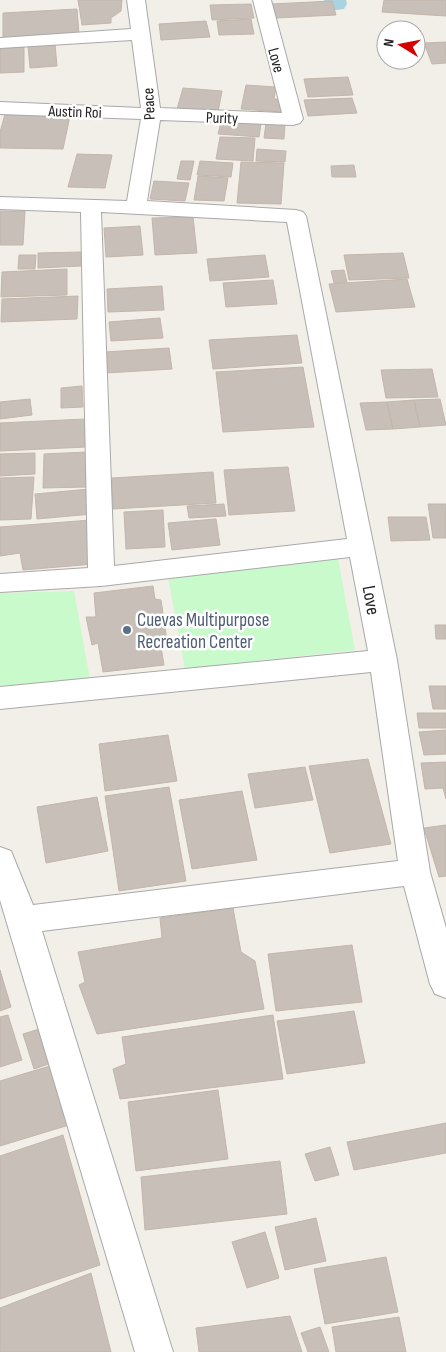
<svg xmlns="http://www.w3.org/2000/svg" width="446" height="1352" font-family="'Sofia Sans Condensed',sans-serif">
  <rect width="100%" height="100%" fill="#f2efe9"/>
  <path fill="#c8facc" d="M338,559L355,650L185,669L168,577Z
    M74,591L90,679L0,686V593Z"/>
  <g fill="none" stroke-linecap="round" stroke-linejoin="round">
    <path fill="#aad3df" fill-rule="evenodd" d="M324,0H346L347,4L344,9L336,10L328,9Z"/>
  </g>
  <path fill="#c7bfb8" stroke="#c4b6ab" d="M78,0H122L121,11L111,18V23L82,25Z
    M384,0H446V16L382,12Z
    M332,1L336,15L276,18L272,4Z
    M251,4L254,18L212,20L210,5Z
    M77,9L79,34L3,37V13Z
    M251,19L254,34L219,35L217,21Z
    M206,21L210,37L161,40L159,24Z
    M446,42V63L432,64L424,43Z
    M55,44L57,66L30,68L28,46Z
    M24,47V72L0,73V49Z
    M348,77L353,95L308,97L304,79Z
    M246,85L276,87L274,99H280L282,112L241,109Z
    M183,88L222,91L218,112L177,109Z
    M352,98L357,113L308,116L304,100Z
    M5,114L70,116L63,149L0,148V132Z
    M221,122L261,124L259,137L218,134Z
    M266,123L285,124L284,139L264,138Z
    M220,137L255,138L253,161L216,159Z
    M257,149L286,151L285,162L256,161Z
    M77,154L112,155L105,188L68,187Z
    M181,161H194L190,180L177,179Z
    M200,161L233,163L231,177L197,175Z
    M241,162L284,163L281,204L237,203Z
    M354,165L356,177H332L331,166Z
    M198,176L228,178L224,201L194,200Z
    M154,181L189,183L185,201L150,199Z
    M0,211H25L23,245H0Z
    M193,217L197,253L155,255L152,218Z
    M140,226L143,255L106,257L104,228Z
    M81,252V266L38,268V253Z
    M403,253L409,278L349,280L344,255Z
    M19,255H36L35,269H18Z
    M265,255L269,277L210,281L207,259Z
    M67,269V295L1,297L2,272Z
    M344,270L347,282L334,283L331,271Z
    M407,279L415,307L336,312L329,284Z
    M273,280L277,304L226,307L223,283Z
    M162,286L164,310L108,312L107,289Z
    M78,296L77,319L1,322L2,299Z
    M160,318L163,338L111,341L109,322Z
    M297,335L302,363L213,369L209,340Z
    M169,348L172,369L106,373L105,352Z
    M303,367L314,427L223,432L216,372Z
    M432,369L438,397L386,398L381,370Z
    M82,386L83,407L61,408V388Z
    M30,399L32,415L0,419V402Z
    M440,399L446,425L420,427L414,400Z
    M414,400L420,427L393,429L387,402Z
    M387,402L393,429L366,430L360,403Z
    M85,419L86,447L0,451V423Z
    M87,452V487L43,488L44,454Z
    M35,453V474L0,476V454Z
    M288,467L295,511L229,515L224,470Z
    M213,472L216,503L113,509L112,478Z
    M34,477L31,519L0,520V478Z
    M90,489L92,514L37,519L35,494Z
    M224,504L226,516L189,518L187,506Z
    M428,504H446V538H433Z
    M163,510L165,547L126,549L124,512Z
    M388,517H426L430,540L391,541Z
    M216,519L220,545L172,550L168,523Z
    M91,520L94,564L23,570L20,553L0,556V527Z
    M153,586L155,599L161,600L168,648L161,647L164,665L103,672L98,643L92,645L86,617H96L94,593Z
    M435,625H446V639H436Z
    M429,686H446V709H433Z
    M417,713H446V728H419Z
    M446,730V754L424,755L419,732Z
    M168,735L177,781L105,791L99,744Z
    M368,759L391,844L330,853L309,766Z
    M446,762V799L443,788L425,789L421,763Z
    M305,767L313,800L255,808L248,774Z
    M169,787L186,881L119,891L105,796Z
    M242,791L257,860L192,869L179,800Z
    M97,797L108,851L46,863L37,807Z
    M446,825V876L439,877L424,828Z
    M233,908L241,952L255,961L264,1009L97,1034L79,985L85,982L78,952L162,938L160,918Z
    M352,945L362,1002L276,1011L268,954Z
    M0,970L11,1007L0,1011Z
    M354,1011L365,1063L287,1074L277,1021Z
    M8,1015L22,1060L0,1067V1017Z
    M273,1015L283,1079L120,1099L113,1069L126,1064L122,1037Z
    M49,1026L60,1060L34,1069L23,1034Z
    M53,1065L69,1125L0,1146V1081Z
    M218,1090L228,1159L136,1171L128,1102Z
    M446,1123V1153L354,1170L347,1142Z
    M63,1135L100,1265L0,1299V1156Z
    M330,1147L339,1175L315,1181L305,1154Z
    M280,1161L287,1214L145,1230L141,1177Z
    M316,1218L326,1261L285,1270L275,1227Z
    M265,1232L279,1278L247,1288L232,1242Z
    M386,1257L398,1312L325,1324L314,1269Z
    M91,1273L111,1352H0V1308Z
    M290,1316L302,1352H199L196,1328Z
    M399,1317L406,1352H336L332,1327Z
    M320,1327L329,1352H308L301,1333Z"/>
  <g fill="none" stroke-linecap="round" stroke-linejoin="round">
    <g stroke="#a9a9a9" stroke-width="2">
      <path id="minor" d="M127,0H145L160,108L282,113L253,0H271L303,119L300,123L293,125L160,120L147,201L296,210L303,212L306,216L397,660L430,872L446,928V998L435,994L430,984L404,886L42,931L173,1352H135L0,900V847L11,851L33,905L398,861L371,672L0,709V687L368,651L350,557L101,586L0,592V574L88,568L81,212L0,209V197L127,201L141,119L0,114V102L141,108L132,40L0,48V38L131,29ZM101,212L287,222L347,539L114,566Z"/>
    </g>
    <use href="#minor" fill="#fff" fill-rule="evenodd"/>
  </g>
  <circle fill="#5c6f8a" stroke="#fff" stroke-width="2" cx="127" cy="630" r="5"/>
  <g text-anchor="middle" stroke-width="5" stroke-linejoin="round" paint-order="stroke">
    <g font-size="16" fill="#222" stroke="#fff">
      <text transform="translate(277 60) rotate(75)" y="6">Love</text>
      <text transform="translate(148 104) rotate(-93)" y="6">Peace</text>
      <text transform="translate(75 111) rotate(2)" y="6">Austin Roi</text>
      <text transform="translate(222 117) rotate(2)" y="6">Purity</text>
    </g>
    <g font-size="19" fill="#222" stroke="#fff">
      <text transform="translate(372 600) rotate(80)" y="7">Love</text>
    </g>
    <g font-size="19" fill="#4e5e75" stroke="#fff" text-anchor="start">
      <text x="137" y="626">Cuevas Multipurpose<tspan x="137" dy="22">Recreation Center</tspan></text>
    </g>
  </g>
  <g transform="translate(401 45) rotate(280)"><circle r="24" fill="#ffffff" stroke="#a7a7a7"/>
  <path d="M0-4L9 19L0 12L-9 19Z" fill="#d40000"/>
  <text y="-8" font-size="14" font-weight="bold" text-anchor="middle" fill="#222222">N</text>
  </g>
</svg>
